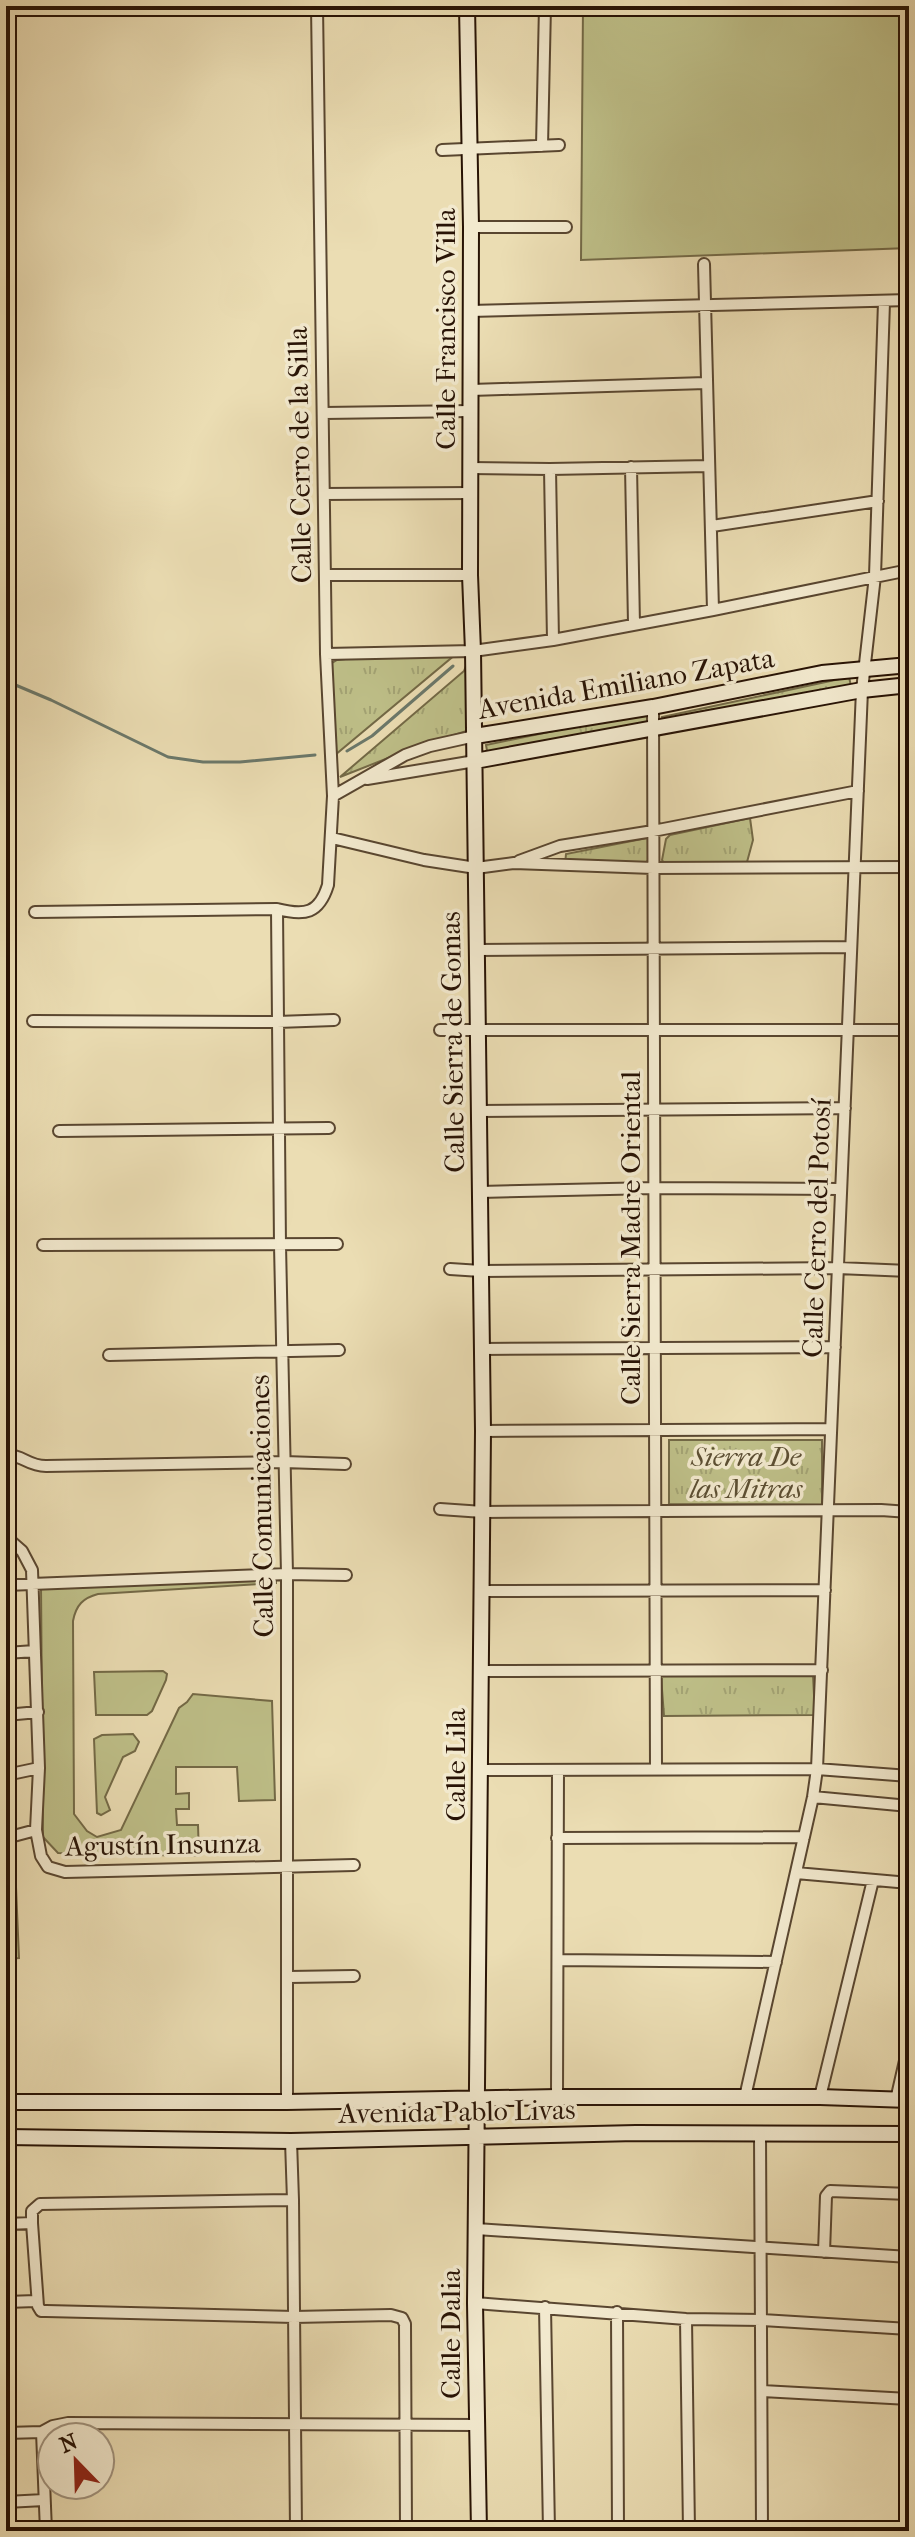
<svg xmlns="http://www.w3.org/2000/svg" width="915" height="2537" font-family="'IM FELL French Canon',serif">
  <defs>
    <pattern id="park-tufts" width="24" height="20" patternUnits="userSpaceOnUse" patternTransform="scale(2)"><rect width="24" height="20" fill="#bebf88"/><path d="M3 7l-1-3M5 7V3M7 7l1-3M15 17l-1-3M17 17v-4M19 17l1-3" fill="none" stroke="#a3a374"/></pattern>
  </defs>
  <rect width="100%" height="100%" fill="#ebddb3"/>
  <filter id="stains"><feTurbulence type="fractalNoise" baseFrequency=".0025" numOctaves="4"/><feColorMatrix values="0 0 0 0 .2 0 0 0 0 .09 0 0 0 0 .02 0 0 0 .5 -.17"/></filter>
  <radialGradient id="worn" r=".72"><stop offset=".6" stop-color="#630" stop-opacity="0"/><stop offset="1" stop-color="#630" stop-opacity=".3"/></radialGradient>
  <path fill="#bebf88" stroke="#736946" stroke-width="2" d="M583,6H909V248L581,260Z
    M276,1578V1583L98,1594C83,1598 76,1605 73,1621L74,1814L87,1831L97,1837L121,1830L179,1708L187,1702L193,1694L272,1701L275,1800L239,1801L237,1767H176V1794L189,1793V1809H176L177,1825H198L199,1856L58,1853L43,1837L41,1586Z
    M163,1671L167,1674L166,1680L152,1711L147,1715H96L94,1672Z
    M133,1734L139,1742L135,1751L123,1757L105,1797L110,1810L101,1815L97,1813L94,1739L102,1735Z
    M16,1887L19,1958L6,1959V1888Z"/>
  <path fill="url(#park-tufts)" stroke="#736946" stroke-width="2" d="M440,648L456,654L329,760L332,663L337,660Z
    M470,655L473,729L416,747L340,777L464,671Z
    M849,677L853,695L664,729L662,717Z
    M650,711L651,732L489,762L486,745Z
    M750,818L753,840L747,862L670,868L667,867L662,860L666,839L670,835Z
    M652,837L650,866L565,865L566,854Z
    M669,1440H822V1505L669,1504Z
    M813,1675L815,1715L664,1716L661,1676Z"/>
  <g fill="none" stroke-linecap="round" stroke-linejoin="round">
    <path stroke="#6b786a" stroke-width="3" d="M6,681L51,700L168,757L203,762H240L315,755
      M347,751L372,736L453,666"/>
    <g stroke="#594630" stroke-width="14">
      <path id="street" d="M542,146L545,6
        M442,150L559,145
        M471,227H566
        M704,264L713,610
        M470,311L909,300
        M471,390L706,383
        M324,413L471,411
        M631,467L634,624
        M471,468L550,469L709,466
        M550,469L553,640
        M324,494L471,493
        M712,526L878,501
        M325,575H470
        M326,654L473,651L553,640L713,610L909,570
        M653,707L656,1769
        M367,779L475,761
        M333,796L405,755L430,746L475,736
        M332,838L424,860L476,868L514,863L653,868L909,867
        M519,861L560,846L653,831L858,791
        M277,909L280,1245L287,1574V2102
        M35,912L277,909C305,916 319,914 328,885L333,796L326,654L317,6
        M477,950L851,947
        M33,1021L277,1022L334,1020
        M440,1030H909
        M479,1111L845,1108
        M59,1131L329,1128
        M480,1192L654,1188L841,1189
        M43,1245L337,1244
        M450,1269L481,1271L838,1268L909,1271
        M482,1349L835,1347
        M109,1355L339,1350
        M483,1431L831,1429
        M6,1455C24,1455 27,1466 46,1466L284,1462L345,1464
        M440,1509L483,1512L881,1510L909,1512
        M6,1537L22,1551L32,1570L39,1768L36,1830L41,1856L48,1867L65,1872L354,1865
        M6,1585L287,1574L346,1575
        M482,1591L825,1590
        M6,1653L35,1651
        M482,1671L822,1670
        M6,1715L38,1712
        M481,1770L817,1769L909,1776
        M6,1775L39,1768
        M813,1797L909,1806
        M6,1838L36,1830
        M557,1838L804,1837
        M796,1873L909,1883
        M559,1960L776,1962
        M289,1977L354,1976
        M557,2097L558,1770
        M745,2097L813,1797L817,1769L862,690L875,576L884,302
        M820,2097L873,1880
        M896,2100L909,2043
        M760,2135L762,2531
        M291,2141L293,2200L296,2531
        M293,2200L40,2204L32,2211V2223L38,2306L41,2311H46L294,2317L391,2315L402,2318L405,2324L406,2531
        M6,2224L32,2223
        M476,2229L909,2257
        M824,2252L826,2196L830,2191L909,2194
        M6,2302L36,2301
        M475,2303L686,2319L762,2320L909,2329
        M545,2307L549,2531
        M617,2312L618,2531
        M686,2319L689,2531
        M762,2391L909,2399
        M42,2432L46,2531
        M6,2433L42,2432L53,2426L68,2423L477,2425
        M6,2502L44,2500"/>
    </g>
    <g stroke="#281305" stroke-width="18">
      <path id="secondary" d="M467,6L471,227L470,575L473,651L483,1431L475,2303L479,2531
        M475,736L653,707L822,673L909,665
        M475,761L862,690L909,685
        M6,2102H287L557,2097H820L909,2100
        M6,2137L291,2141L636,2133L909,2134"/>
    </g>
    <use href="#street" stroke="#f2e9ce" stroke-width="10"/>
    <use href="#secondary" stroke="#f2e9ce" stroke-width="14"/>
  </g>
  <g text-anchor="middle" stroke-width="7" stroke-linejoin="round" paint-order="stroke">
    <g font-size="28" fill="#281305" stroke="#f2e9ce">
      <text transform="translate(445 329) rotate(-90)" y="10">Calle Francisco Villa</text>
      <text transform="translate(299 455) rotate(-91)" y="10">Calle Cerro de la Silla</text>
      <text transform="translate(626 683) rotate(-10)" y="10">Avenida Emiliano Zapata</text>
      <text transform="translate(452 1042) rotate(-91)" y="10">Calle Sierra de Gomas</text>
      <text transform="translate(816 1228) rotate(-88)" y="10">Calle Cerro del Potosí</text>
      <text transform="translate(630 1238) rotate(-90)" y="10">Calle Sierra Madre Oriental</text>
      <text transform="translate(261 1506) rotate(-91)" y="10">Calle Comunicaciones</text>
      <text transform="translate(455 1765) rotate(-90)" y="10">Calle Lila</text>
      <text transform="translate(163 1844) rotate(-1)" y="10">Agustín Insunza</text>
      <text transform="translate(457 2111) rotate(-1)" y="10">Avenida Pablo Livas</text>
      <text transform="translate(450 2334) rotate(-90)" y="10">Calle Dalia</text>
    </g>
    <g font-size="28" font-style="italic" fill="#5c4f33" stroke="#f2e9ce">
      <text x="746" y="1466">Sierra De<tspan x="746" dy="32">las Mitras</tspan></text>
    </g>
  </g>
  <rect width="915" height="2537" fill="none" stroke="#ebddb3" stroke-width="32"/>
  <rect x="8" y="8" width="899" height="2521" fill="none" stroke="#281305" stroke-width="4"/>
  <rect x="16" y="16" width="883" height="2505" fill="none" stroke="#281305" stroke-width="2"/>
  <g transform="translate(76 2461) rotate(337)"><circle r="38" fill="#f2e9ce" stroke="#a1937e" stroke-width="2"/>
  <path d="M0-6L14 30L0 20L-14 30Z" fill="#8f2418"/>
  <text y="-12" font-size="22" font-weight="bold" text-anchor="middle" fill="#281305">N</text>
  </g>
  <rect width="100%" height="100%" filter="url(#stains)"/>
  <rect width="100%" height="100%" fill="url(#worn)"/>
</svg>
